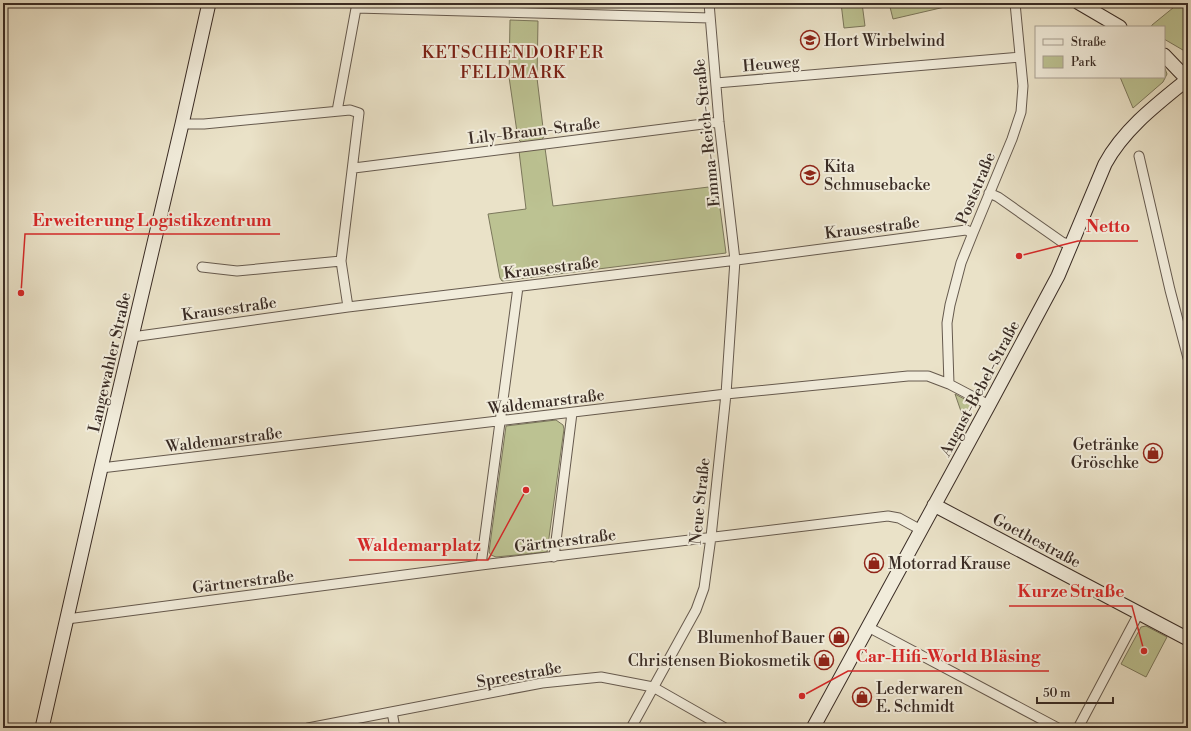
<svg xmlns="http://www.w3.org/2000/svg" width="1191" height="731" font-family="'Libre Bodoni',serif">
  <rect width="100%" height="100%" fill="#eae2c8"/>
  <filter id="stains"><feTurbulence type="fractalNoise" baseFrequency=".005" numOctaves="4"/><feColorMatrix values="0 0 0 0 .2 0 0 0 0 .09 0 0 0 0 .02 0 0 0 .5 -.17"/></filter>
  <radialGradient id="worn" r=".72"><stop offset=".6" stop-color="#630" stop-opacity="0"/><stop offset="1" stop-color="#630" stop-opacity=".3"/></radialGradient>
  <path fill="#bcc292" stroke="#7b775c" d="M841,3H862L865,26L844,28Z
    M889,3H962L893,19Z
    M1179,3H1188V53L1164,39V27H1151L1152,25Z
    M510,20L538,21L537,78L544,136L542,140L522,143L518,139L509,77Z
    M1164,66L1167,74L1163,82L1133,108L1120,77H1164Z
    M545,148L553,206L717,186L726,253L502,281L500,278L488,214L526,209L519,151Z
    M955,394L970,402L972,405L964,420Z
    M556,420L563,425L564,429L547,552L496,557L491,555L489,552L506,426Z
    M1146,626L1167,637L1146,677L1121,664L1141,627Z"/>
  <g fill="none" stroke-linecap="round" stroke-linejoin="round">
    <g stroke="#665a4e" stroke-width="11">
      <path id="street" d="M356,8L710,18
        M716,83L1020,57
        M337,111L357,3
        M182,124H204L350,110L359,113L341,261L348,307
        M1139,156L1170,290L1188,358
        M354,168L719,122
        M989,193L998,197L1062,242L1071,245
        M202,267L237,271L341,261
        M132,337L348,307L729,261L966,230L973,233
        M949,384L947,323L950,305L961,263L973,233L1012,139L1021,112L1023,86L1015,3
        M101,468L726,394L908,376H928L949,384L989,405
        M554,557L572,413
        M481,565L518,287
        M67,619L481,565L888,516L899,518L921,530
        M868,627L1058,728
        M392,712L395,728
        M308,728L542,683L601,677L653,687L725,728
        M631,728L696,610L704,588L711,537L726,394L735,260L719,122L709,3
        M1078,728L1139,613"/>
    </g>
    <g stroke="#3a2c25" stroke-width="15">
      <path id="secondary" d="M1079,3L1120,27
        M1164,55L1187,79
        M934,505L1188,639
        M42,728L101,468L182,124L209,3
        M813,728L989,405L1058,276L1105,164C1124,129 1157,104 1188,79"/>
    </g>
    <use href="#street" stroke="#f1ecdb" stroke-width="9"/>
    <use href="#secondary" stroke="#f1ecdb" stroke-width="13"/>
  </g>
  <defs>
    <g id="school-ring" transform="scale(1)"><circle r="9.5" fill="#f1ecdb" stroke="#8f2418" stroke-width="1.5"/><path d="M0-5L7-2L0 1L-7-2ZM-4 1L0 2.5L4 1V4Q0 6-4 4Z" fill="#8f2418"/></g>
    <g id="shop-ring" transform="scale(1)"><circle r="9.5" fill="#f1ecdb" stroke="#8f2418" stroke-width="1.5"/><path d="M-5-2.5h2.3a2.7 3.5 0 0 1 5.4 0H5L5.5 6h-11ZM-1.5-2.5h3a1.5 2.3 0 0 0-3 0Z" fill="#8f2418"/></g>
  </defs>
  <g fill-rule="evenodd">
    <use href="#school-ring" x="810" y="40"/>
    <use href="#school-ring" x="810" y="175"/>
    <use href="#shop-ring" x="1153" y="453"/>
    <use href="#shop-ring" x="874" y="563"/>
    <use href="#shop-ring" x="839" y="637"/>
    <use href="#shop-ring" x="824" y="660"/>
    <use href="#shop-ring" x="862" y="697"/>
  </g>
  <g text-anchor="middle" stroke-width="4" stroke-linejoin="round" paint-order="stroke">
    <g font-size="16" fill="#3a2c25" stroke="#f1ecdb" text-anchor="start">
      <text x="824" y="46">Hort Wirbelwind</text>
      <text x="824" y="172">Kita<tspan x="824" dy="18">Schmusebacke</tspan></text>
      <text x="1139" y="450" text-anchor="end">Getränke<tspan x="1139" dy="18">Gröschke</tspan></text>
      <text x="888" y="569">Motorrad Krause</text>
      <text x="825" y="643" text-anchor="end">Blumenhof Bauer</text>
      <text x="810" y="666" text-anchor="end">Christensen Biokosmetik</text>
      <text x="876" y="694">Lederwaren<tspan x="876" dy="18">E. Schmidt</tspan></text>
    </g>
    <g font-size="16" fill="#3a2c25" stroke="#f1ecdb">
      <text transform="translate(771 63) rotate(-5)" y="6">Heuweg</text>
      <text transform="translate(534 130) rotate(-7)" y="6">Lily-Braun-Straße</text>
      <text transform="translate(706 133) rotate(-96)" y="6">Emma-Reich-Straße</text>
      <text transform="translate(975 188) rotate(-67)" y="6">Poststraße</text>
      <text transform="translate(872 227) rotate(-7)" y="6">Krausestraße</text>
      <text transform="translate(551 267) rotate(-7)" y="6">Krausestraße</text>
      <text transform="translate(229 308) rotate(-8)" y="6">Krausestraße</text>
      <text transform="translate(109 362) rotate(-77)" y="6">Langewahler Straße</text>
      <text transform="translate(979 388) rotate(-62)" y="6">August-Bebel-Straße</text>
      <text transform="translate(546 401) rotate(-7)" y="6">Waldemarstraße</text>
      <text transform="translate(224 439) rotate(-7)" y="6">Waldemarstraße</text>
      <text transform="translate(699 501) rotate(-84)" y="6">Neue Straße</text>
      <text transform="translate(565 540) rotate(-7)" y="6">Gärtnerstraße</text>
      <text transform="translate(1037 540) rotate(28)" y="6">Goethestraße</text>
      <text transform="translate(243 581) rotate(-7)" y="6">Gärtnerstraße</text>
      <text transform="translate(519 674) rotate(-10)" y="6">Spreestraße</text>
    </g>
    <g font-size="17" letter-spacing="1" fill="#7a1f14" stroke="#f1ecdb">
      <text x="513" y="58">KETSCHENDORFER<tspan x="513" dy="20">FELDMARK</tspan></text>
    </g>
  </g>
  <path fill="none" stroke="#d62828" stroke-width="1.5" d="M21 293L25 234H280M1019 256L1078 241H1138M526 490L488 560H349M1144 651L1132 606H1009M802 696L848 671H1049"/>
  <g fill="#d62828" stroke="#f1ecdb" stroke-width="1.5">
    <circle cx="21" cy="293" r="4"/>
    <circle cx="1019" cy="256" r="4"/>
    <circle cx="526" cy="490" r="4"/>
    <circle cx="1144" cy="651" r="4"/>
    <circle cx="802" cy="696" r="4"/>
  </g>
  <g font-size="17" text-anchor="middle" font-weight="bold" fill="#d62828" stroke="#f1ecdb" stroke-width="4" stroke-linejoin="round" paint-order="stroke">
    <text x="152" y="226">Erweiterung Logistikzentrum</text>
    <text x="1108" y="232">Netto</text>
    <text x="419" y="551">Waldemarplatz</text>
    <text x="1071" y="597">Kurze Straße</text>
    <text x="948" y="662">Car-Hifi-World Bläsing</text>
  </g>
  <rect width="1191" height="731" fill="none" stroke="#eae2c8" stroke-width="16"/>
  <rect x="4" y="4" width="1183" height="723" fill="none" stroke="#3a2c25" stroke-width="2"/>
  <rect x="8" y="8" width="1175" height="715" fill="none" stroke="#3a2c25"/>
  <rect x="1035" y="26" width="130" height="52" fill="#f1ecdb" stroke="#a89f92"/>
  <rect x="1043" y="39" width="20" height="6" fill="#f1ecdb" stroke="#a89f92"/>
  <text x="1071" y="46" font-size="12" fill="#3a2c25">Straße</text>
  <rect x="1043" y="56" width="20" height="12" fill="#bcc292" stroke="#a89f92"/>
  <text x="1071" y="66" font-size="12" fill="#3a2c25">Park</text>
  <path d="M1037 697v6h76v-6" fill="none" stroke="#3a2c25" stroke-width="2"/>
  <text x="1043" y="697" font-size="12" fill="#3a2c25" stroke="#f1ecdb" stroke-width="3" paint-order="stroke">50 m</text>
  <rect width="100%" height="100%" filter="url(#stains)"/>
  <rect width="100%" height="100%" fill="url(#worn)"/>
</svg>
